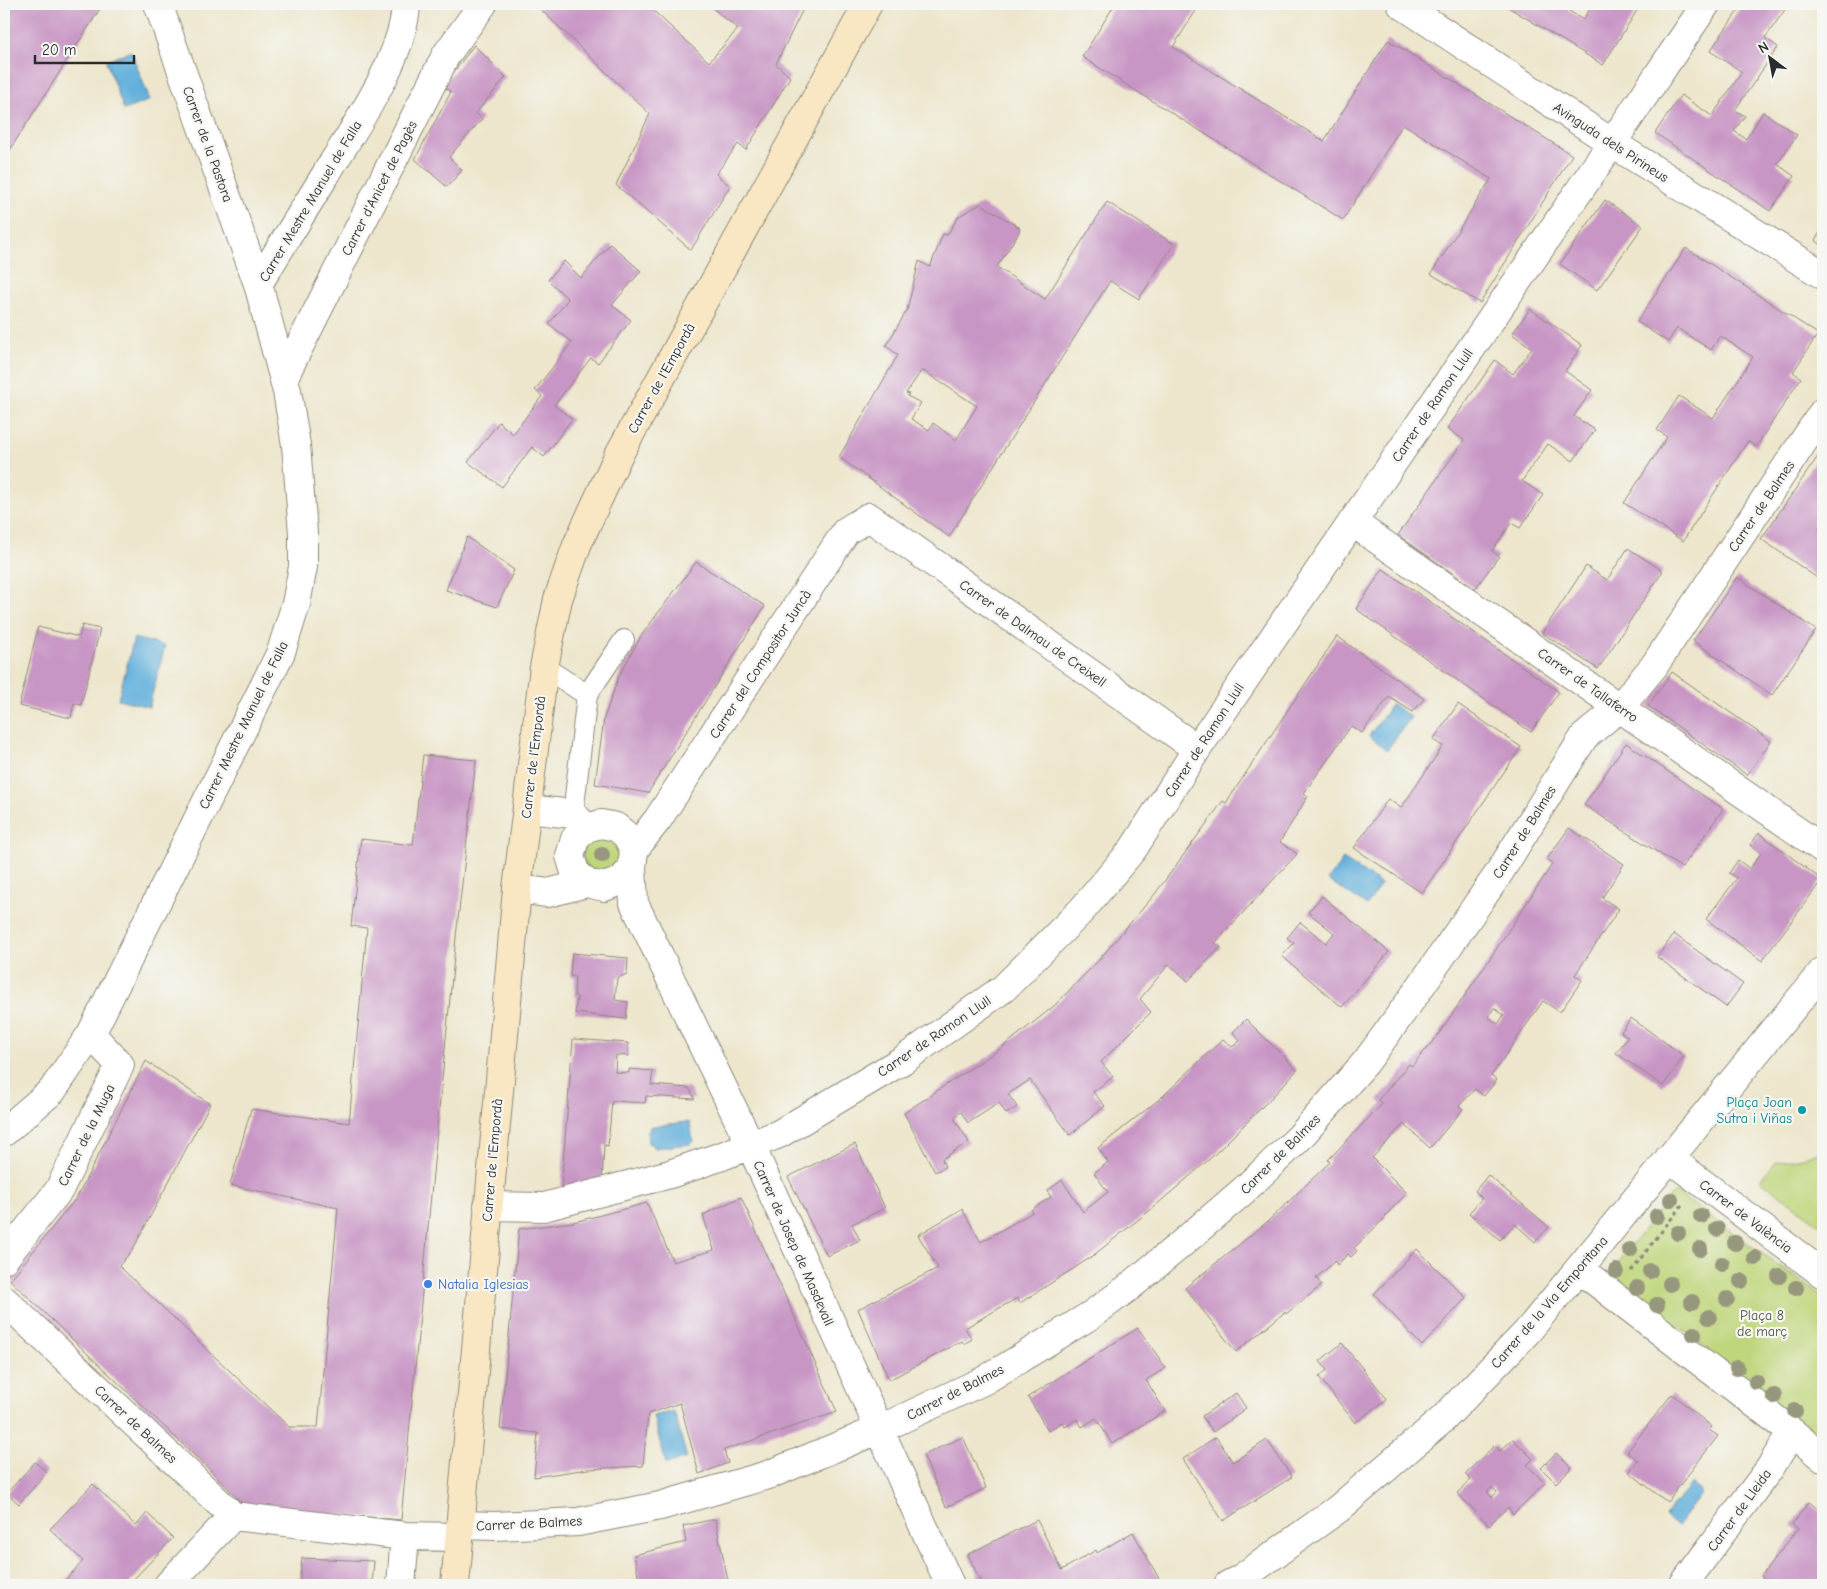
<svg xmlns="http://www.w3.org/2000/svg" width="1827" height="1589" font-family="'Comic Neue',sans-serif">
  <rect width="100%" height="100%" fill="#f6f6f2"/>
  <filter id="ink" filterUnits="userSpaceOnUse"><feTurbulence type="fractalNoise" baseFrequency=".02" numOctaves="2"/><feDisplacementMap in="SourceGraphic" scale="10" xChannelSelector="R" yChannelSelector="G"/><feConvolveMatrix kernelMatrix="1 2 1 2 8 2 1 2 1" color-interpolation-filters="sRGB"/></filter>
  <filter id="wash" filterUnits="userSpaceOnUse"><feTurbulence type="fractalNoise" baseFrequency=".0096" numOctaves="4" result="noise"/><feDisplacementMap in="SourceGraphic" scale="20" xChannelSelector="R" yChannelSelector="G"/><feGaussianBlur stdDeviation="1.12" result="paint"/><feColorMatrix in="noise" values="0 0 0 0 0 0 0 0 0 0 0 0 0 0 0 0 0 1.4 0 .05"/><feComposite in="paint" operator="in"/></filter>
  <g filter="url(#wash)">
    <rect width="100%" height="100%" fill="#ede6cc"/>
    <path fill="#bfd67b" stroke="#758053" d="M583 855a19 19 0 1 1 38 0a19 19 0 1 1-38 0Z
      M1823,1150V1227L1760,1180L1774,1163L1802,1158Z
      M1677,1193L1823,1297V1442L1616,1276L1613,1272L1615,1267L1669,1197L1672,1194Z"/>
    <path fill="#61afdb" stroke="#466d83" d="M131,51L150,100L124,110L106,61Z
      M134,638L165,646L149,707L118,699Z
      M1392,704L1411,717L1387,750L1369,736Z
      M1343,859L1381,884L1367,906L1328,880Z
      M687,1122L690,1123L693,1141L690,1144L654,1148L651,1144L648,1143L647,1132L650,1131L649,1128L653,1126Z
      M674,1411L687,1458L666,1464L653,1416Z
      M1691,1484L1702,1493L1677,1526L1665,1516Z"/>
    <g id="blocks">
      <path fill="#c896c5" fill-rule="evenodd" d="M4,4H103L4,159Z
        M535,4H646L709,62L738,29L710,6L712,4H804L805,5L776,64L790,77L746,150L738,144L716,174L730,186L691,250L616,185L650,114Z
        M1115,4H1200L1173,47L1324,141L1388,40L1572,155L1480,303L1431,274L1491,179L1403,124L1343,220L1082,57Z
        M1503,4H1572L1568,10L1583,20L1593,4H1641L1603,65Z
        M1743,4H1789L1765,38L1778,47L1735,110L1745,116L1734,131L1746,139L1763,112L1797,135L1777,164L1794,176L1770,211L1655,133L1681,95L1712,116L1742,72L1710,51Z
        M474,45L506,77L476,113L482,119L449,157L462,170L447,187L415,159L451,92L443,86Z
        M1605,200L1643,226L1597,290L1560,264Z
        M1107,202L1174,244L1139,299L1110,281L949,537L839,457L898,355L886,346L907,310L919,261L930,267L943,234L947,235L959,216L981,204L1020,228L1018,234L997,267L1045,299ZM922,370L977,406L956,440L933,423L929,430L911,419L921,403L907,396L909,394L906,393Z
        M1823,228V246L1815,240Z
        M610,244L641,271L612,305L631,320L598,363L591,358L554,405L572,419L544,457L532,447L502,487L468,462L499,422L513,434L542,396L535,390L572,342L549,324L568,299L548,280L564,261L581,278Z
        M1686,248L1818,334L1793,372L1801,378L1756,447L1748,441L1683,541L1624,503L1667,437L1657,430L1679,396L1713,418L1753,357L1720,336L1711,350L1677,328L1668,342L1637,322Z
        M1530,309L1582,345L1565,371L1592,390L1574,416L1595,430L1573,461L1548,444L1522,481L1543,495L1520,528L1511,523L1492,551L1499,556L1475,589L1398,535L1464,440L1447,429L1495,360L1513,374L1532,348L1512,334Z
        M1823,449V523L1819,529L1823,532V582L1761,539Z
        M467,537L514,570L497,607L446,590Z
        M1628,548L1663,571L1598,669L1542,633L1586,566L1607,580Z
        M696,562L765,606L648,793L595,784L604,718L619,676L641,636Z
        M1383,569L1559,692L1531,732L1356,609Z
        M1737,577L1816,630L1772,695L1693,641Z
        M82,625L100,629L81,705L74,703L71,718L19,706L38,627L79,637Z
        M1337,636L1424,699L1413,712L1389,697L1362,733L1351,726L1304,793L1308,796L1280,842L1297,854L1215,943L1221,947L1188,981L1169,964L1140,999L1151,1012L1101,1062L1113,1077L1093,1092L1105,1106L1070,1135L1030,1080L1008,1094L1017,1107L1006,1114L999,1103L968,1123L961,1112L954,1118L969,1142L942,1159L945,1167L935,1172L904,1113L1004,1046L1054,1006L1097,962L1155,894L1223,801L1226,803Z
        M1672,672L1771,741L1747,775L1648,706Z
        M1458,704L1521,747L1422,893L1354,848L1388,799L1401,808L1443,746L1433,740Z
        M1626,743L1723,809L1682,868L1584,805Z
        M423,755L476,760L456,937L437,1130L401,1520L312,1512L249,1510L212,1472L10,1280L77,1197L146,1061L210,1104L133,1249L119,1266L289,1427H318L338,1208L230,1185L251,1109L349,1123L367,928L351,926L361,839L413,845Z
        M1569,828L1624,864L1602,898L1619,909L1575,975L1582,980L1560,1012L1543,1001L1491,1076L1497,1080L1484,1096L1475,1089L1459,1106L1463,1109L1430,1148L1404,1124L1372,1158L1407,1193L1385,1216L1386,1217L1354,1248L1357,1251L1351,1257L1348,1254L1337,1265L1335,1261L1316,1278L1322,1285L1286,1314L1285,1312L1236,1352L1185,1288L1266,1223L1330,1162L1328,1160L1382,1104L1378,1100L1409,1064L1412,1066L1438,1035L1487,963L1553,863L1547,859ZM1494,1008L1504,1015L1498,1024L1488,1017Z
        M1759,833L1822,880L1762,961L1706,919L1737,878L1729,873L1738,860L1750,869L1761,853L1750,845Z
        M1322,896L1389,952L1342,1007L1282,956L1294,943L1287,938L1300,922L1326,943L1334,933L1308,912Z
        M1674,934L1743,984L1726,1007L1657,957Z
        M572,953L628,958L627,974L617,978L615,1000L628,1002L626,1019L575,1013L577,997L574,996L575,977L570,976Z
        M1631,1018L1684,1056L1663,1086L1616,1053L1628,1037L1621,1032Z
        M1246,1019L1297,1070L1276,1093L1213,1156L1148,1212L1090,1258L1020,1303L1017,1298L965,1328L972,1339L964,1344L962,1341L889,1380L858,1309L938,1268L918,1235L962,1209L981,1242L1033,1212L1031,1210L1051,1197L1047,1191L1062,1180L1083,1212L1108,1192L1094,1173L1108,1162L1098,1148L1162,1097L1223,1039L1232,1047L1240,1041L1233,1032Z
        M573,1039L628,1043V1056L616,1055L615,1072L629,1073V1069L653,1071L651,1085L689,1088L695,1099L646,1096L645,1103L612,1101L608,1146L604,1145L602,1181L561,1190Z
        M855,1144L885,1208L852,1224L860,1240L827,1256L788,1177Z
        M1488,1175L1549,1227L1535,1242L1515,1224L1500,1240L1469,1213L1482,1198L1475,1191Z
        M741,1197L837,1412L724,1450L728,1463L699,1474L680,1403L648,1414L643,1466L588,1469L534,1477L538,1433L500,1429L519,1229L574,1222L647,1203L673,1262L714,1250L703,1215Z
        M1417,1249L1466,1298L1422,1346L1374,1294Z
        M1138,1328L1166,1368L1146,1380L1165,1411L1112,1444L1096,1418L1082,1427L1077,1419L1065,1427L1062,1422L1048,1431L1028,1397Z
        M1342,1343L1387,1399L1355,1423L1319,1377L1327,1370L1320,1361Z
        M1236,1393L1246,1408L1213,1432L1202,1416Z
        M1672,1394L1712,1427L1709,1430L1718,1436L1667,1502L1629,1472L1638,1461L1627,1452Z
        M963,1437L986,1488L946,1507L923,1455Z
        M1216,1437L1233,1462L1267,1440L1292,1477L1223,1521L1183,1459Z
        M1513,1439L1533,1459L1527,1465L1545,1483L1513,1514L1508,1507L1489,1525L1457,1493L1471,1480L1465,1474L1495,1445L1500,1451ZM1492,1487L1497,1492L1492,1497L1487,1492Z
        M1556,1453L1572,1467L1556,1483L1541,1468Z
        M35,1462L47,1472L19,1504L7,1493Z
        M93,1484L136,1526L147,1513L173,1538L128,1585H61L83,1561L50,1529Z
        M1809,1502L1823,1513V1585H1757L1763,1578L1761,1576L1798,1529L1792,1524Z
        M715,1519L729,1585H640L634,1555L686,1542L683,1526Z
        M1037,1520L1062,1570L1096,1550L1097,1553L1133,1532L1162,1584L982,1585L968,1554Z
        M302,1558L374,1561L372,1585H299Z"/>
    </g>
  </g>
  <g filter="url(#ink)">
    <use href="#blocks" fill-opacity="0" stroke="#8c887c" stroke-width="1"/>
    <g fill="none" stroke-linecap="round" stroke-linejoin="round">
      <g stroke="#8c887c" stroke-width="22">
        <path id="service" d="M544,667L587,695L573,814
          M587,695L624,640"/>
      </g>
      <g stroke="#8c887c" stroke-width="30">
        <path id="minor" d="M1401,4L1626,152L1823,275
          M258,284C281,247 303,211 326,174C354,128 404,58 406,4
          M284,377L446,55L483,4
          M1352,522L1823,849
          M527,809L573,814L586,828
          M634,850L658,819L846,531L869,517L1197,749
          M632,868L634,903L751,1146L950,1585
          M517,889L548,893L587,883L604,887L621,881L632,868L634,850L627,836L616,827L601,824L586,828L575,839L570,856L575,872L587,883
          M4,1132L52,1091L91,1034L281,652L296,604L303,567V533L296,445L287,391L258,284L158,4
          M1669,1158L1823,1274
          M488,1206L544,1207L670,1174L722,1156L779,1134L903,1060L1004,988L1082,910L1133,849L1197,749L1627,121L1706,4
          M4,1259L59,1190L120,1065L91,1034
          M1579,1269L1792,1432L1823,1458
          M4,1300L233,1516L405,1536L459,1537
          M461,1525L495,1526L578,1522L660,1506L768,1475L878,1430L985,1380L1091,1315L1128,1288L1180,1245L1243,1191L1299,1138L1366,1062L1416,993L1497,876L1584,737L1620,707L1654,666L1823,412
          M168,1585L233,1516
          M401,1585L405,1536
          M1228,1585L1240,1579L1338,1509L1443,1419L1527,1332L1823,971
          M1683,1585L1770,1468L1792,1432"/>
      </g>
      <g stroke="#8c887c" stroke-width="30">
        <path id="secondary" d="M455,1585L517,889L544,667L558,599L577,545L618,456L868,4"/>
      </g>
      <path stroke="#8c887c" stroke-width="3" stroke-dasharray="4 4" stroke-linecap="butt" d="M1631,1271L1682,1205"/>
      <use href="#service" stroke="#fff" stroke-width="20"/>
      <use href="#minor" stroke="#fff" stroke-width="28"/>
      <use href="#secondary" stroke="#f9e7c3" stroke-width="28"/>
    </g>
    <g fill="#97977e">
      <circle cx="602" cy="855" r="8"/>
      <circle cx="1671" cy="1200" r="8"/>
      <circle cx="1657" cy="1216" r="8"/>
      <circle cx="1701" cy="1216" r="8"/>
      <circle cx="1717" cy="1229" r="8"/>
      <circle cx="1678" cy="1233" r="8"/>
      <circle cx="1735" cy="1243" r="8"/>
      <circle cx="1700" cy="1249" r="8"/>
      <circle cx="1630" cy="1250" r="8"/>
      <circle cx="1755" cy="1258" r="8"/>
      <circle cx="1722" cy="1264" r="8"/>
      <circle cx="1616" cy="1271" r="8"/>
      <circle cx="1650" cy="1271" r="8"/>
      <circle cx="1779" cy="1276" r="8"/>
      <circle cx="1741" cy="1281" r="8"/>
      <circle cx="1670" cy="1284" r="8"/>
      <circle cx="1637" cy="1288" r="8"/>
      <circle cx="1796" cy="1288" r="8"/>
      <circle cx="1727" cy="1299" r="8"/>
      <circle cx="1692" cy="1302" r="8"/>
      <circle cx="1657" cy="1305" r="8"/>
      <circle cx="1709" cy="1317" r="8"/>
      <circle cx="1694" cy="1334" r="8"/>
      <circle cx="1737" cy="1368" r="8"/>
      <circle cx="1756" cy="1382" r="8"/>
      <circle cx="1774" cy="1396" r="8"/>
      <circle cx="1795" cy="1411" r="8"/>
    </g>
  </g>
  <circle fill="#0f9aa8" stroke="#f6f6f2" stroke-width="2" cx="1802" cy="1110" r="5"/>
  <circle fill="#3f7fe0" stroke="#f6f6f2" stroke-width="2" cx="428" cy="1284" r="5"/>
  <g text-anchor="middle" stroke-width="4.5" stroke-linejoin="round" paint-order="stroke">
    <g font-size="14" fill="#2b2b2b" stroke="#f6f6f2">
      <text transform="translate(1611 142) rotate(33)" y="5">Avinguda dels Pirineus</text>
      <text transform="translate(208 144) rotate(70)" y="5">Carrer de la Pastora</text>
      <text transform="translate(379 188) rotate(-63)" y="5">Carrer d'Anicet de Pagès</text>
      <text transform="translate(310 201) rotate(-59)" y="5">Carrer Mestre Manuel de Falla</text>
      <text transform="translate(661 378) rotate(-61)" y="5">Carrer de l'Empordà</text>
      <text transform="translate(1432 405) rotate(-56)" y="5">Carrer de Ramon Llull</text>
      <text transform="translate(1761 506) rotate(-56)" y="5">Carrer de Balmes</text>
      <text transform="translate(1033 633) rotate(35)" y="5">Carrer de Dalmau de Creixell</text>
      <text transform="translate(760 664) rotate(-57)" y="5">Carrer del Compositor Juncà</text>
      <text transform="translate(1588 685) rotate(35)" y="5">Carrer de Tallaferro</text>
      <text transform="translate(243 725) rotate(-64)" y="5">Carrer Mestre Manuel de Falla</text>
      <text transform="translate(1204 740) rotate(-57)" y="5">Carrer de Ramon Llull</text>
      <text transform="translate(533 757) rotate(-83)" y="5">Carrer de l'Empordà</text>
      <text transform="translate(1524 832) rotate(-58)" y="5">Carrer de Balmes</text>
      <text transform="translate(934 1036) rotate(-34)" y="5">Carrer de Ramon Llull</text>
      <text transform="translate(86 1135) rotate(-64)" y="5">Carrer de la Muga</text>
      <text transform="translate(1280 1154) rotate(-45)" y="5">Carrer de Balmes</text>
      <text transform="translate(492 1160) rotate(-85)" y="5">Carrer de l'Empordà</text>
      <text transform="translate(1746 1216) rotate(37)" y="5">Carrer de València</text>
      <text transform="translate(794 1243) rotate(66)" y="5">Carrer de Josep de Masdevall</text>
      <text transform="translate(1549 1302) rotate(-49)" y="5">Carrer de la Via Emporitana</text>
      <text transform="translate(955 1392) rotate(-27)" y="5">Carrer de Balmes</text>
      <text transform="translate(136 1424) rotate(43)" y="5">Carrer de Balmes</text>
      <text transform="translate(1739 1510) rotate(-54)" y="5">Carrer de Lleida</text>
      <text transform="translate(529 1523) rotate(-3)" y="5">Carrer de Balmes</text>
    </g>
    <g font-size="14" fill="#0d838f" stroke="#f6f6f2" text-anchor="end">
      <text x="1792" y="1107">Plaça Joan<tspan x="1792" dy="16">Sutra i Viñas</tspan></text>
    </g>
    <g font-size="14" fill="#366cbe" stroke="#f6f6f2" text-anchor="start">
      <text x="438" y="1289">Natalia Iglesias</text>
    </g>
    <g font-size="14" fill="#50563f" stroke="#f6f6f2">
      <text x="1762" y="1320">Plaça 8<tspan x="1762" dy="16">de març</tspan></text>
    </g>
  </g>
  <rect width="1827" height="1589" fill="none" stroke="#f6f6f2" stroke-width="20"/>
  <g transform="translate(1770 58) rotate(328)" stroke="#f6f6f2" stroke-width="4" paint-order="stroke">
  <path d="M0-4L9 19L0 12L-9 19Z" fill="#2b2b2b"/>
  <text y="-8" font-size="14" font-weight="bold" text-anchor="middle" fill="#2b2b2b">N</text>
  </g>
  <path d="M35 55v8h99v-8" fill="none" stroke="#2b2b2b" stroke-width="2.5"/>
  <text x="42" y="55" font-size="15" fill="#2b2b2b" stroke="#f6f6f2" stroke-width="4" paint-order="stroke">20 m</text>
</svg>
